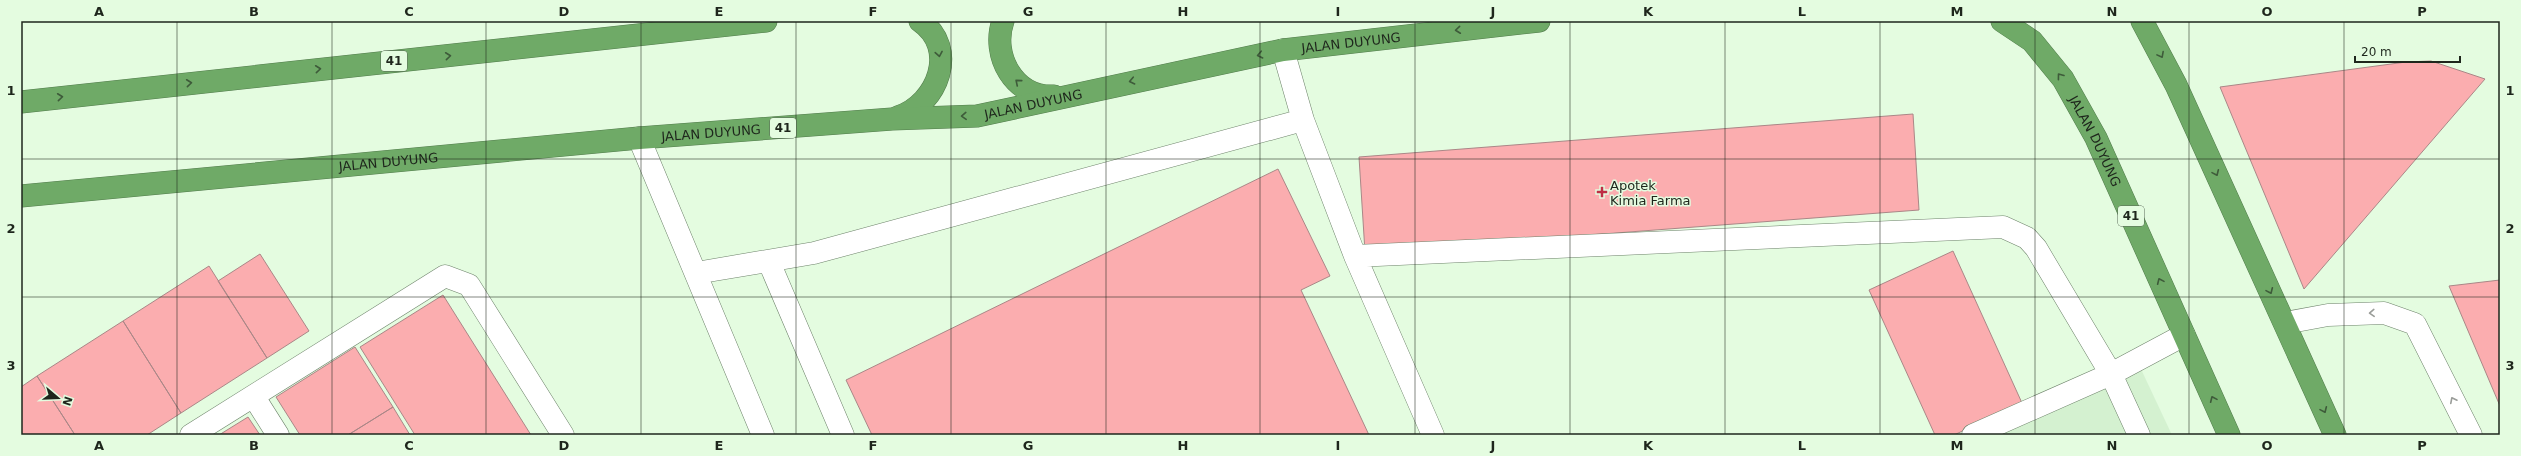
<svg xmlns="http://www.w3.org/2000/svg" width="2521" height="456" font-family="'DejaVu Sans',sans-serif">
  <rect width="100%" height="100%" fill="#e4fce0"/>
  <path fill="#d4f1d0" d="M2140,367L2172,435H1969Z"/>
  <path fill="#fbadaf" stroke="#aa8787" d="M2431,61L2485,79L2304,289L2220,87L2406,62Z
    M1913,114L1919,210L1365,252L1359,157Z
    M1278,169L1330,276L1301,290L1369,435H872L846,380Z
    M1953,251L2022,403L1954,435H1935L1869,290Z
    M260,254L309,331L267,358L218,281Z
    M209,266L267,358L181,413L123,321Z
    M2500,280V406L2449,286Z
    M443,295L531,435H415L360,347Z
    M123,321L181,413L147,435H75L37,376Z
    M355,347L393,407L348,435H300L276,397Z
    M37,376L75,435H21V387Z
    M393,407L410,435H348Z
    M248,417L260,435H219Z"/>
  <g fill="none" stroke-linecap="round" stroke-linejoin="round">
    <g stroke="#6e836b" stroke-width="23">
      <path id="minor" d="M1283,50L1303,120L1355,256L1433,435
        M639,138L763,435
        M1355,256L2003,227L2027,238L2036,248L2111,374L2139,435
        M769,262L843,435
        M696,273L814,253L1303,120
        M2285,323L2328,315L2384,313L2415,324L2471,435
        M254,397L278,435
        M191,435L445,276L469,285L563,435
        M1973,435L2111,374L2184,335"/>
    </g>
    <g stroke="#537c4d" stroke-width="23">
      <g id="highway">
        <path d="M1003,21C991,55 1014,98 1054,96"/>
        <path id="s1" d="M2002,21L2032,41L2063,79L2096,138L2229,435"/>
        <path d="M2142,21L2176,85L2335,435"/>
        <path d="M21,102L766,21"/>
        <path d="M898,117C938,104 959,48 920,21"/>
        <path id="s2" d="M21,196L639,138L892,119L977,116L1283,50L1539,21"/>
      </g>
    </g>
    <use href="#minor" stroke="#fff" stroke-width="22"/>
    <use href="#highway" stroke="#6faa67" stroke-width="22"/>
  </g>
  <defs><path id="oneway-chevron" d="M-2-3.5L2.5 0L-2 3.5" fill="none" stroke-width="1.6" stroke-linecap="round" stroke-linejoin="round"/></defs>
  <g stroke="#3e5b3a">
    <use href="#oneway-chevron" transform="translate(1458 30) rotate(174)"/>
    <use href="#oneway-chevron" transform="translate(939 54) rotate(80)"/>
    <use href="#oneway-chevron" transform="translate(1260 55) rotate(168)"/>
    <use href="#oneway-chevron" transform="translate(2161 55) rotate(62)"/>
    <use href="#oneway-chevron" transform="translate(448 56) rotate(-6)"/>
    <use href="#oneway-chevron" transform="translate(318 69) rotate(-6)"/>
    <use href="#oneway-chevron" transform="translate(2060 76) rotate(-127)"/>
    <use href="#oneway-chevron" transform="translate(1132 81) rotate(168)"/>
    <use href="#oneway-chevron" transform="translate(1018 82) rotate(-140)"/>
    <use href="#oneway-chevron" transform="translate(189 83) rotate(-6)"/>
    <use href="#oneway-chevron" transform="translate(60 97) rotate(-6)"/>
    <use href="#oneway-chevron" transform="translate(964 116) rotate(177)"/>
    <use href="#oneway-chevron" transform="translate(2216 173) rotate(66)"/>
    <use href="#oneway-chevron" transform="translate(2160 281) rotate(-114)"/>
    <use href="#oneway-chevron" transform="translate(2270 291) rotate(66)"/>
    <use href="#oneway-chevron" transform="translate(2213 399) rotate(-114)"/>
    <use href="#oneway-chevron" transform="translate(2324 410) rotate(66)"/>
  </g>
  <g stroke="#9a9d99">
    <use href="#oneway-chevron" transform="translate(2372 313) rotate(177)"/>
    <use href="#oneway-chevron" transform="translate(2453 400) rotate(-117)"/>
  </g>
  <path fill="none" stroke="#1e261c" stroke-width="1" stroke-opacity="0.55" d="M177,21V435M332,21V435M486,21V435M641,21V435M796,21V435M951,21V435M1106,21V435M1260,21V435M1415,21V435M1570,21V435M1725,21V435M1880,21V435M2035,21V435M2189,21V435M2344,21V435M21,159H2500M21,297H2500"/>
  <path fill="#be2d44" stroke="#e4fce0" stroke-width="1.5" d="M1600 186h4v4h4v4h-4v4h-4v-4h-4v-4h4z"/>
  <g text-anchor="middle" stroke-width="3" stroke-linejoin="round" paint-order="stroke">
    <g fill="#e4fce0" stroke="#596657" stroke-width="1">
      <rect x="381" y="51" width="26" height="20" rx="3"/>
      <rect x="770" y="118" width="26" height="20" rx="3"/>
      <rect x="2118" y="206" width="26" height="20" rx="3"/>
    </g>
    <g font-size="12" font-weight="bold" fill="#1e261c">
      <text x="394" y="65">41</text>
      <text x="783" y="132">41</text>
      <text x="2131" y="220">41</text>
    </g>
    <g font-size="13" fill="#1e261c" stroke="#e4fce0">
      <text dy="5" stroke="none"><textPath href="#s2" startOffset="1341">JALAN DUYUNG</textPath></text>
      <text dy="5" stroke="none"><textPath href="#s2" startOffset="1017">JALAN DUYUNG</textPath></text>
      <text dy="5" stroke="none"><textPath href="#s2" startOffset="693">JALAN DUYUNG</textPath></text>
      <text dy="5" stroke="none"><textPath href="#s1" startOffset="155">JALAN DUYUNG</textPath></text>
      <text dy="5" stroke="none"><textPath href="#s2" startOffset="369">JALAN DUYUNG</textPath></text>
    </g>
    <g font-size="13" fill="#1e261c" stroke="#e4fce0" text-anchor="start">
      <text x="1610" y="190">Apotek<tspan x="1610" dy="15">Kimia Farma</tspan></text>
    </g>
  </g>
  <rect width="2521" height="456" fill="none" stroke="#e4fce0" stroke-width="44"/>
  <g transform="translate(58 398) rotate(109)" stroke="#e4fce0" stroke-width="3" paint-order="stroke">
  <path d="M0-3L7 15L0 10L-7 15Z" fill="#1e261c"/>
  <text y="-6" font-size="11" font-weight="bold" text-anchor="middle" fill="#1e261c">N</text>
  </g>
  <path d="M2355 56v6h105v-6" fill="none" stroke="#1e261c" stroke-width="2"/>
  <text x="2361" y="56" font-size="12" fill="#1e261c" stroke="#e4fce0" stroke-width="3" paint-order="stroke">20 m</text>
  <rect x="22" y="22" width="2477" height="412" fill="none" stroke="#1e261c" stroke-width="1.5"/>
  <g font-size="13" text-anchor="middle" font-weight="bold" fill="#1e261c">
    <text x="99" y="16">A</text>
    <text x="254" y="16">B</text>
    <text x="409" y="16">C</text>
    <text x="564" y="16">D</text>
    <text x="719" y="16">E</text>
    <text x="873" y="16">F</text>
    <text x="1028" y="16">G</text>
    <text x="1183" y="16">H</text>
    <text x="1338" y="16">I</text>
    <text x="1493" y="16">J</text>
    <text x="1648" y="16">K</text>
    <text x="1802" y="16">L</text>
    <text x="1957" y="16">M</text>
    <text x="2112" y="16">N</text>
    <text x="2267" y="16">O</text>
    <text x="2422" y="16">P</text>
    <text x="11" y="95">1</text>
    <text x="2510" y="95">1</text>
    <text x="11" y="233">2</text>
    <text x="2510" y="233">2</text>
    <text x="11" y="370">3</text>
    <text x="2510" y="370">3</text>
    <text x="99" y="450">A</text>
    <text x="254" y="450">B</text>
    <text x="409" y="450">C</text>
    <text x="564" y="450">D</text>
    <text x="719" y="450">E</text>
    <text x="873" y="450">F</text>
    <text x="1028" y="450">G</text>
    <text x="1183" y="450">H</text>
    <text x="1338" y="450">I</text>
    <text x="1493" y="450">J</text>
    <text x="1648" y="450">K</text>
    <text x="1802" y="450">L</text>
    <text x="1957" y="450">M</text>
    <text x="2112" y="450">N</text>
    <text x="2267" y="450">O</text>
    <text x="2422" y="450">P</text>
  </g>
</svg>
